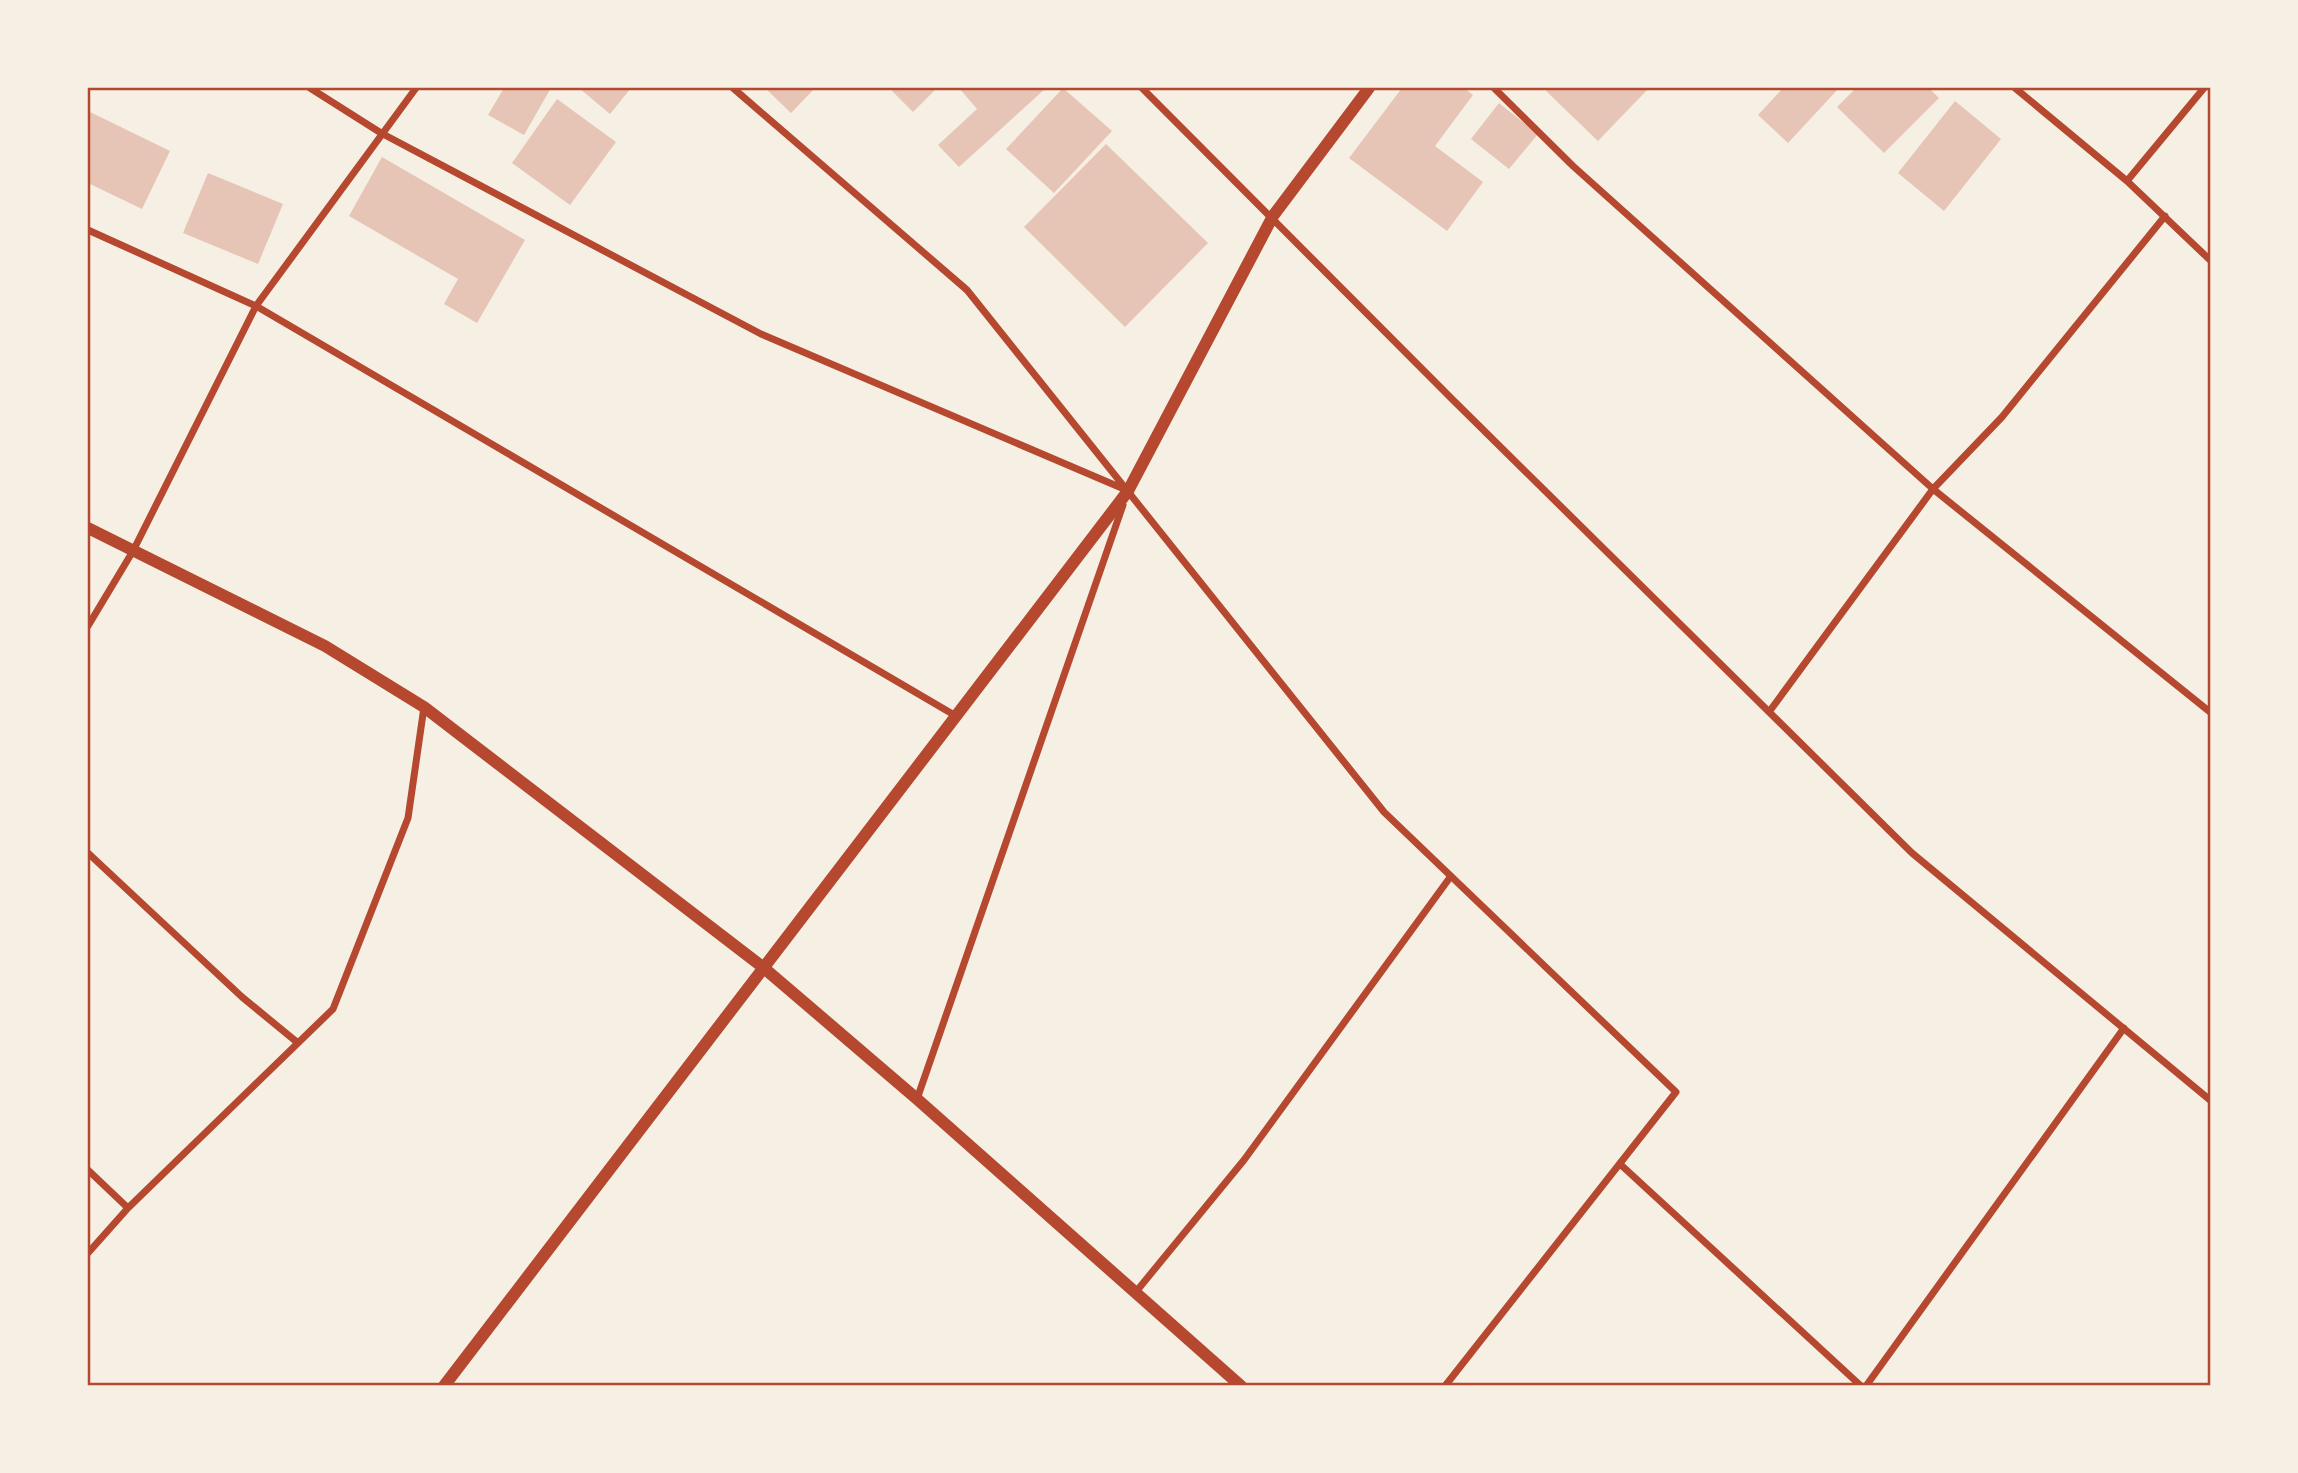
<svg xmlns="http://www.w3.org/2000/svg" width="2298" height="1473" font-family="'Source Sans 3',sans-serif">
  <rect width="100%" height="100%" fill="#f6efe4"/>
  <path fill="#e6c5b7" d="M504,88H551L524,135L488,115Z
    M579,88H631L610,114Z
    M765,88H815L791,113Z
    M896,88H937L913,112L892,91Z
    M959,88H1046L959,167L938,145L977,109Z
    M1063,88L1112,131L1054,193L1006,149Z
    M1402,88H1464L1473,95L1435,146L1483,182L1447,231L1349,158Z
    M1550,88H1649L1598,141L1546,91Z
    M1783,88H1839L1788,143L1758,115Z
    M1856,88H1929L1939,98L1884,153L1837,107Z
    M557,99L616,142L570,205L512,163Z
    M1955,101L2001,139L1944,211L1898,173Z
    M1499,103L1538,134L1509,169L1471,139Z
    M88,111L170,151L142,209L88,183Z
    M1106,144L1208,243L1125,327L1024,227Z
    M382,157L525,240L477,323L444,304L458,279L349,216Z
    M208,173L283,204L258,264L183,233Z"/>
  <g fill="none" stroke-linecap="round" stroke-linejoin="round">
    <path stroke="#b5482f" stroke-width="7" d="M310,88L381,133L761,334L1124,489
      M733,88L967,290L1384,812L1676,1092L1445,1386
      M1142,88L1453,400L1912,853L2210,1100
      M1494,88L1573,166L1933,489L2210,712
      M2015,88L2127,181L2210,260
      M2127,181L2204,88
      M88,230L256,306L956,716
      M88,626L133,551L256,306L416,88
      M1769,712L1933,489L2002,417L2165,216
      M88,853L242,997L298,1043
      M917,1099L1123,505
      M1620,1164L1861,1386
      M88,1170L128,1208
      M88,1253L128,1208L333,1009L408,818L424,707
      M1135,1293L1244,1160L1451,876
      M1866,1386L2124,1028"/>
    <path stroke="#b5482f" stroke-width="12" d="M88,528L325,646L424,707L764,968L917,1099L1241,1386
      M444,1386L1128,491L1273,216L1369,88"/>
  </g>
  <rect width="2298" height="1473" fill="none" stroke="#f6efe4" stroke-width="178"/>
  <rect x="89" y="89" width="2120" height="1295" fill="none" stroke="#b5482f" stroke-width="2.5"/>
</svg>
